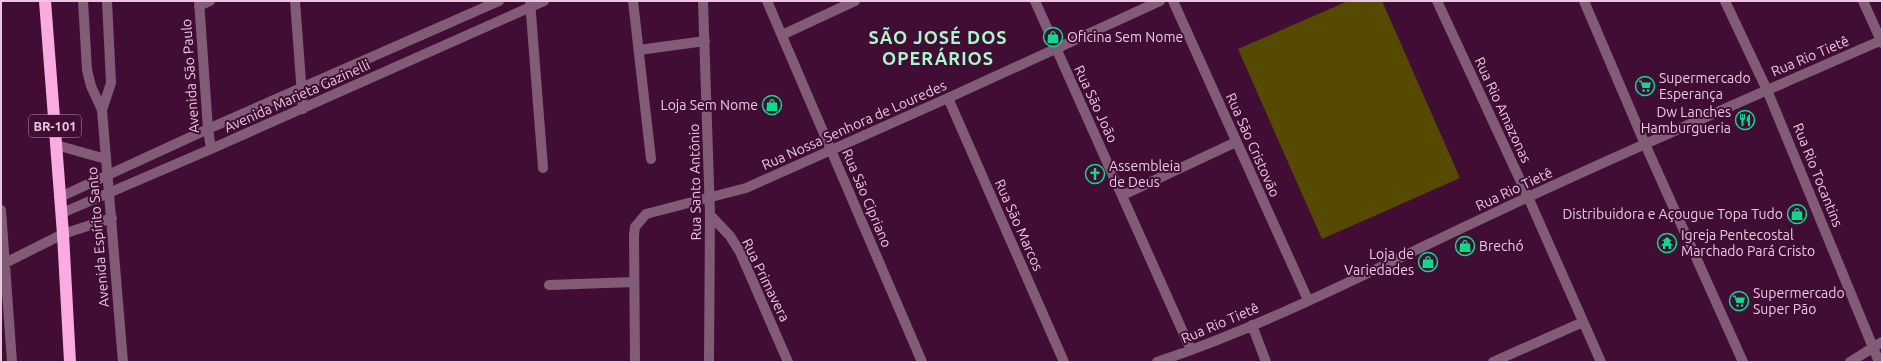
<svg xmlns="http://www.w3.org/2000/svg" width="1883" height="363" font-family="Ubuntu,sans-serif">
  <rect width="100%" height="100%" fill="#410d35"/>
  <path fill="#564a01" d="M1348,1H1382L1460,178L1322,239L1238,49Z"/>
  <g fill="none" stroke-linecap="round" stroke-linejoin="round">
    <path stroke="#825b76" stroke-width="10" d="M83,1L87,70L91,86L102,110
      M107,1L111,83L102,110L123,362
      M199,1L208,129L211,149
      M295,1L303,109
      M530,1L543,168
      M633,1L651,159
      M703,1L710,215L709,362
      M767,1L922,362
      M1035,1L1191,350
      M1173,1L1308,300
      M1437,1L1528,197L1601,362
      M1584,1L1645,144L1743,362
      M1725,1L1767,90L1879,362
      M1863,1L1882,43
      M199,6L210,1
      M782,35L855,1
      M639,50L705,41
      M948,98L1064,362
      M56,145L106,159
      M1123,195L1236,142
      M60,197L208,129L499,1
      M1,210L12,362
      M62,213L211,149L544,1
      M710,215L730,236L740,252L788,362
      M1,265L63,234L112,218
      M549,285L634,282
      M1252,325L1266,362
      M635,362L634,235L635,227L646,214L746,188L948,98L1160,1
      M1157,362C1273,323 1382,265 1492,214C1621,153 1752,97 1882,40
      M1493,362L1583,322
      M1850,362L1882,342"/>
    <path stroke="#f9abe2" stroke-width="12" d="M45,1L63,234L70,362"/>
  </g>
  <defs>
    <g id="shop-ring" transform="scale(1)"><circle r="9.5" fill="#410d35" stroke="#0fd98a" stroke-width="1.5"/><path d="M-5-2.5h2.3a2.7 3.5 0 0 1 5.4 0H5L5.5 6h-11ZM-1.5-2.5h3a1.5 2.3 0 0 0-3 0Z" fill="#0fd98a"/></g>
    <g id="supermarket-ring" transform="scale(1)"><circle r="9.5" fill="#410d35" stroke="#0fd98a" stroke-width="1.5"/><path d="M-6-5.5h2.5l.6 2H6L4.5 2H-2.5L-4.4-4H-6ZM-1.5 3.2a1.3 1.3 0 1 0 .1 0ZM3 3.2a1.3 1.3 0 1 0 .1 0Z" fill="#0fd98a"/></g>
    <g id="restaurant-ring" transform="scale(1)"><circle r="9.5" fill="#410d35" stroke="#0fd98a" stroke-width="1.5"/><path d="M-5-6h1v4h1v-4h1v4h1v-4h1v5L-1.5 .5V6h-2V.5L-5-1ZM5-6V6H3V1.5H1.5Q1.5-4 5-6Z" fill="#0fd98a"/></g>
    <g id="church-ring" transform="scale(1)"><circle r="9.5" fill="#410d35" stroke="#0fd98a" stroke-width="1.5"/><path d="M-1.2-6h2.4v3.5h3.3v2.4h-3.3V6h-2.4V-.1h-3.3v-2.4h3.3Z" fill="#0fd98a"/></g>
    <g id="temple-ring" transform="scale(1)"><circle r="9.5" fill="#410d35" stroke="#0fd98a" stroke-width="1.5"/><path d="M0-6L5-2H3V0L6.5 2.5H4V6H1.5V3h-3V6H-4V2.5H-6.5L-3 0V-2H-5Z" fill="#0fd98a"/></g>
  </defs>
  <g fill-rule="evenodd">
    <use href="#shop-ring" x="1053" y="37"/>
    <use href="#supermarket-ring" x="1645" y="86"/>
    <use href="#shop-ring" x="772" y="105"/>
    <use href="#restaurant-ring" x="1745" y="120"/>
    <use href="#church-ring" x="1095" y="174"/>
    <use href="#shop-ring" x="1797" y="214"/>
    <use href="#temple-ring" x="1667" y="243"/>
    <use href="#shop-ring" x="1465" y="246"/>
    <use href="#shop-ring" x="1428" y="262"/>
    <use href="#supermarket-ring" x="1739" y="301"/>
  </g>
  <g text-anchor="middle" stroke-width="4" stroke-linejoin="round" paint-order="stroke">
    <rect fill="#410d35" stroke="#b791ac" stroke-width="1" x="29" y="115" width="52" height="22" rx="3"/>
    <g font-size="13" font-weight="bold" fill="#eac9df">
      <text x="55" y="131">BR-101</text>
    </g>
    <g font-size="14" fill="#eac9df" stroke="#410d35" text-anchor="start">
      <text x="1067" y="42">Oficina Sem Nome</text>
      <text x="1659" y="83">Supermercado<tspan x="1659" dy="16">Esperança</tspan></text>
      <text x="758" y="110" text-anchor="end">Loja Sem Nome</text>
      <text x="1731" y="117" text-anchor="end">Dw Lanches<tspan x="1731" dy="16">Hamburgueria</tspan></text>
      <text x="1109" y="171">Assembleia<tspan x="1109" dy="16">de Deus</tspan></text>
      <text x="1783" y="219" text-anchor="end">Distribuidora e Açougue Topa Tudo</text>
      <text x="1681" y="240">Igreja Pentecostal<tspan x="1681" dy="16">Marchado Pará Cristo</tspan></text>
      <text x="1479" y="251">Brechó</text>
      <text x="1414" y="259" text-anchor="end">Loja de<tspan x="1414" dy="16">Variedades</tspan></text>
      <text x="1753" y="298">Supermercado<tspan x="1753" dy="16">Super Pão</tspan></text>
    </g>
    <g font-size="14" fill="#eac9df" stroke="#410d35">
      <text transform="translate(1810 56) rotate(-23)" y="5">Rua Rio Tietê</text>
      <text transform="translate(190 76) rotate(-94)" y="5">Avenida São Paulo</text>
      <text transform="translate(297 96) rotate(-24)" y="5">Avenida Marieta Gazinelli</text>
      <text transform="translate(1096 104) rotate(65)" y="5">Rua São João</text>
      <text transform="translate(1503 110) rotate(65)" y="5">Rua Rio Amazonas</text>
      <text transform="translate(854 125) rotate(-24)" y="5">Rua Nossa Senhora de Louredes</text>
      <text transform="translate(1253 145) rotate(66)" y="5">Rua São Cristovão</text>
      <text transform="translate(1818 175) rotate(68)" y="5">Rua Rio Tocantins</text>
      <text transform="translate(695 182) rotate(-91)" y="5">Rua Santo Antônio</text>
      <text transform="translate(1514 189) rotate(-25)" y="5">Rua Rio Tietê</text>
      <text transform="translate(867 198) rotate(67)" y="5">Rua São Cipriano</text>
      <text transform="translate(1019 225) rotate(66)" y="5">Rua São Marcos</text>
      <text transform="translate(98 237) rotate(-95)" y="5">Avenida Espírito Santo</text>
      <text transform="translate(766 280) rotate(64)" y="5">Rua Primavera</text>
      <text transform="translate(1220 323) rotate(-23)" y="5">Rua Rio Tietê</text>
    </g>
    <g font-size="18" font-weight="bold" letter-spacing="1" fill="#a9f8ca" stroke="#410d35">
      <text x="938" y="44">SÃO JOSÉ DOS<tspan x="938" dy="21">OPERÁRIOS</tspan></text>
    </g>
  </g>
  <rect width="1883" height="363" fill="none" stroke="#eac9df" stroke-width="4"/>
</svg>
